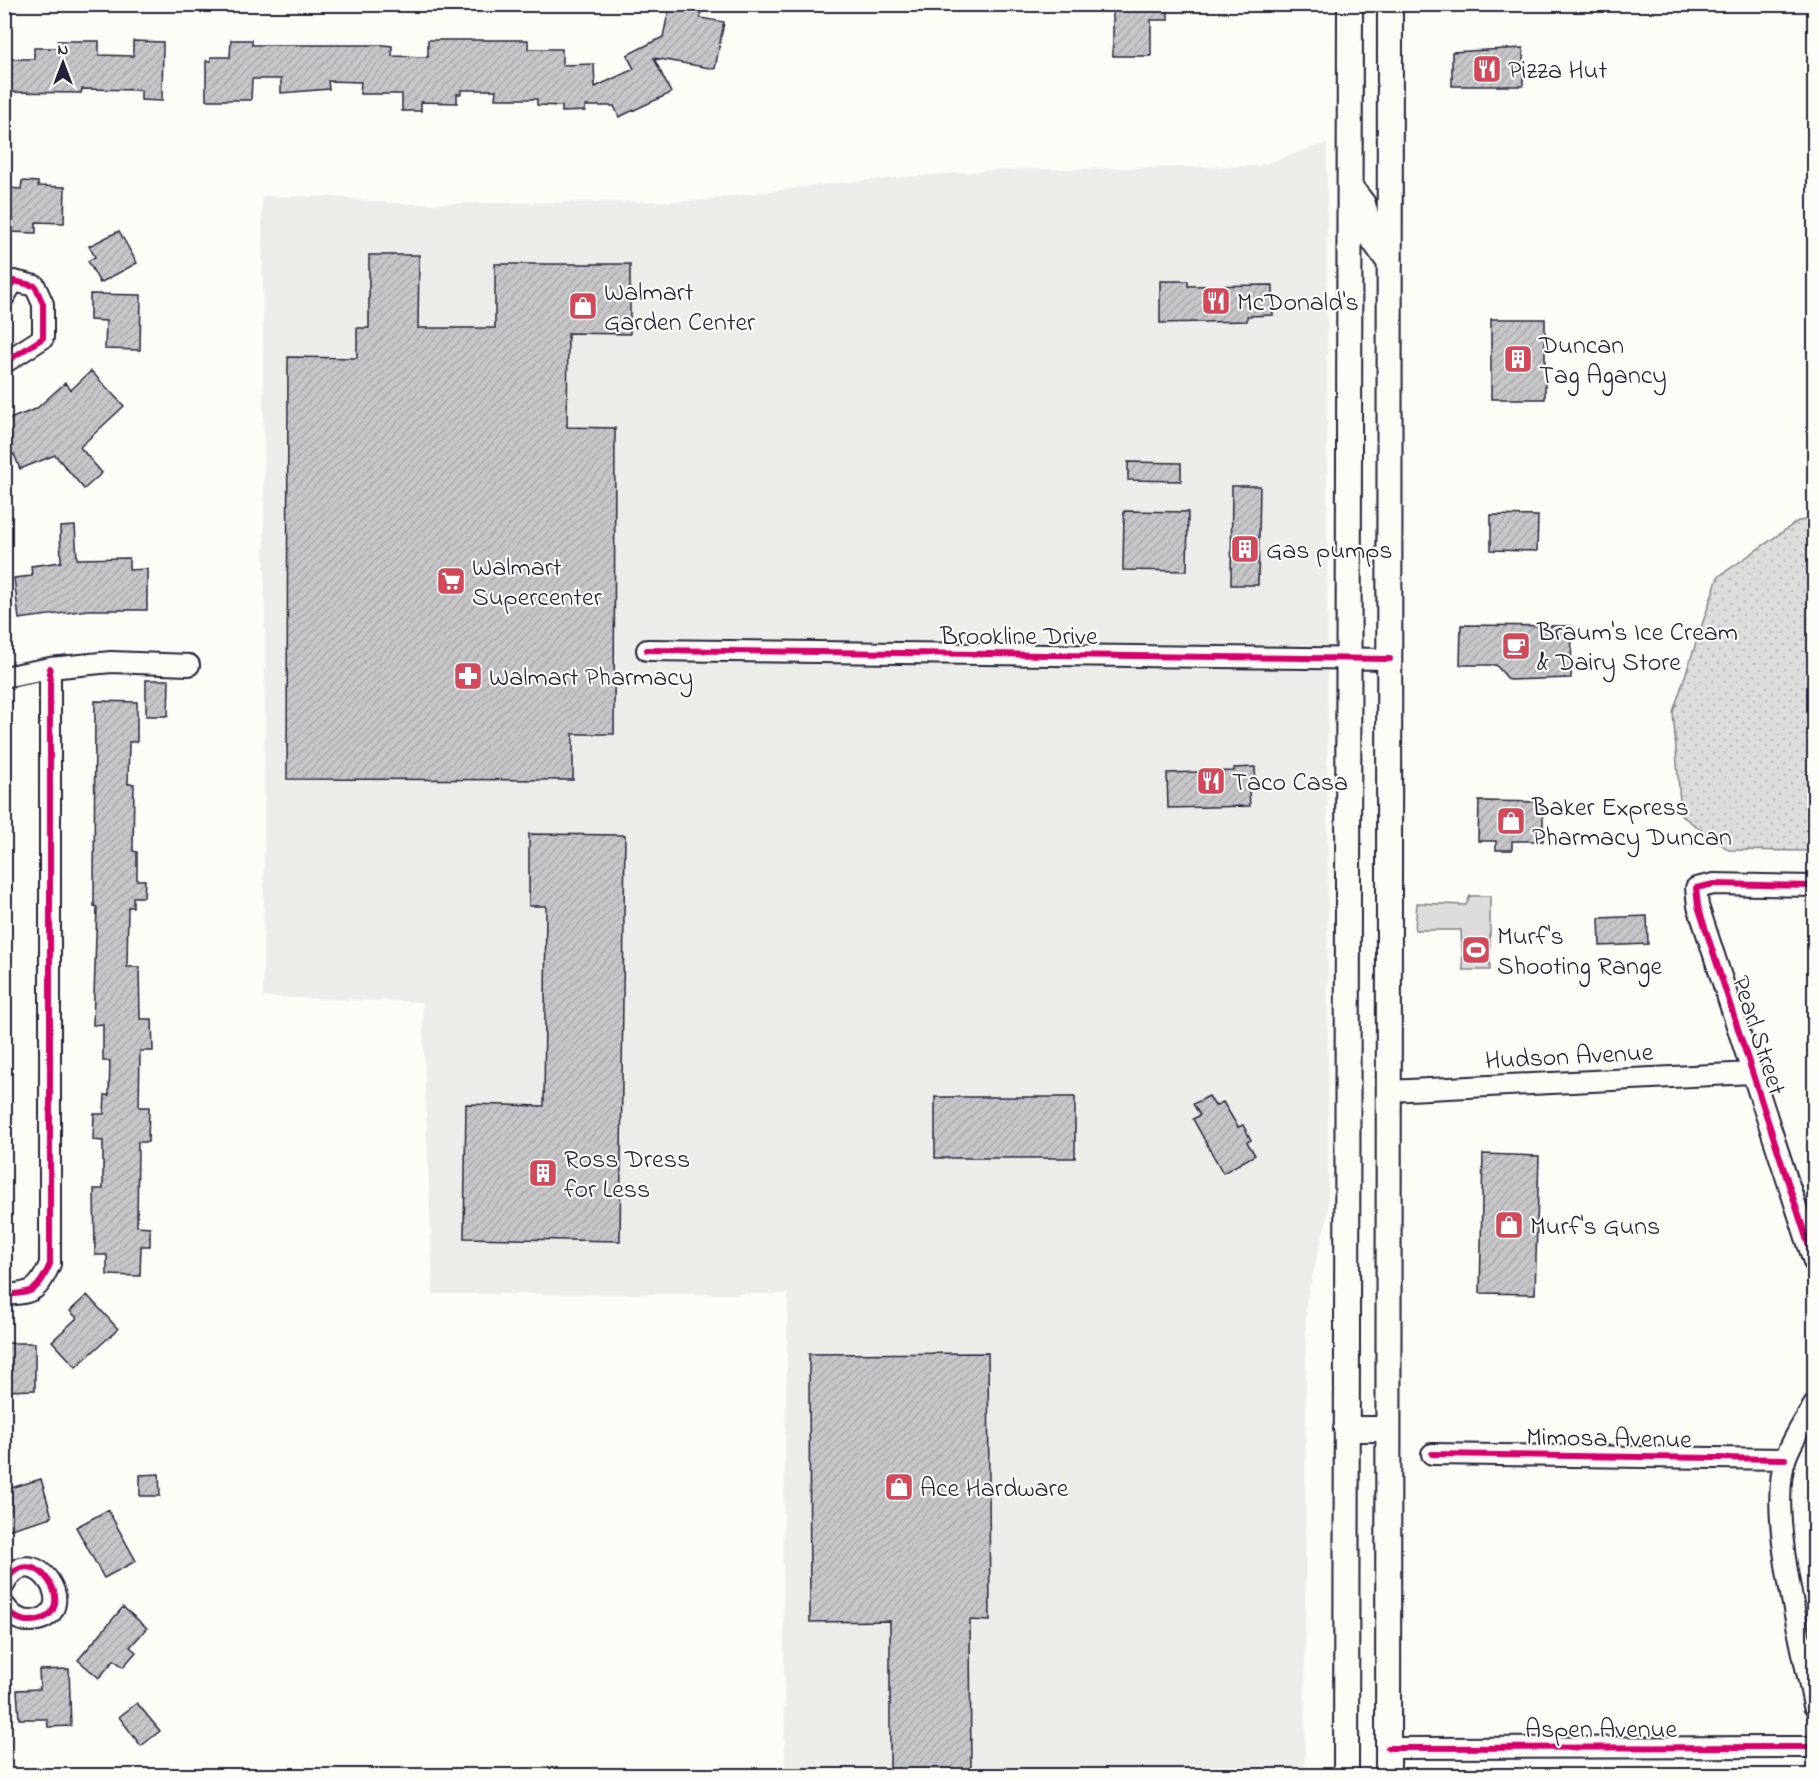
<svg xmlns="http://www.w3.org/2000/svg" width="1819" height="1780" font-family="'Indie Flower',sans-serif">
  <defs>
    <pattern id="grass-dots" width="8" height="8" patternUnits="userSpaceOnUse" patternTransform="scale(1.5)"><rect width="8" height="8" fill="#dddcdb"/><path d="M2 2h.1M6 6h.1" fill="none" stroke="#bdbcbd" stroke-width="1.8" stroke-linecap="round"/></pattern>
    <pattern id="building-hatch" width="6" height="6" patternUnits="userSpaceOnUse" patternTransform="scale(1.5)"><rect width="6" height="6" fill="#c6c6c8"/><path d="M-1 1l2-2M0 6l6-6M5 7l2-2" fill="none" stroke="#aaaaad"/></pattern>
  </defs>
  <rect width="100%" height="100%" fill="#fdfcf7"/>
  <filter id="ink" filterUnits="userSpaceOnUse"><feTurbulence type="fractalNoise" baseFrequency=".0167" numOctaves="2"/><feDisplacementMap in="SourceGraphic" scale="12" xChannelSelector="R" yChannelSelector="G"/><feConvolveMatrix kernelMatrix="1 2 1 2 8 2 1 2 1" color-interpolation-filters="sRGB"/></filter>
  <g filter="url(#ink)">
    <path fill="#ecece9" d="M1327,143L1328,1214L1306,1302L1305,1775H785L783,1559L788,1294H433L422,1002L263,997L265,650L262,196L335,197L401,204L695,201L826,184L992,170L1258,166Z"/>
    <path fill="url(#grass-dots)" stroke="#807f8b" stroke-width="1.5" d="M1814,519V851L1729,850L1681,815L1673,712L1718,577L1798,521Z"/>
    <path fill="#dddcdb" stroke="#807f8b" stroke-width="1.5" d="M1470,896H1490V970H1463L1461,930H1415L1417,903L1466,905Z"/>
    <path fill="url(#building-hatch)" stroke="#22223b" stroke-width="1.5" d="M670,4H702L700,18L724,22L715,69L654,58L671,93L619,117L614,106H585V111L562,112V106L537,105V99H495L496,90H461V94H457V103L421,102V111H402V94H360L361,82L328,81L329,89L281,93V79H252L251,100H206V61H211V57H230L231,40H252V45H383L392,46V56L428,57V40H528V49H562V65L594,64L595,87L634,69L627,55L663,37Z
      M1113,4H1168V20H1151V56H1113Z
      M57,41H99V55L133,56V41L163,42L162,101L141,100V90L82,89L81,93L4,92V59H34V48H57Z
      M1523,48V86H1452V52Z
      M22,181L38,182V186L65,187L64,223L36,222V233L9,232L10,188L21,189Z
      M119,231L137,263L100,283L88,261L95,257L89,246Z
      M369,255H419L418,328H495V264H630V334L568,333L567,427L615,428L614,734H573V780L287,779L288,357L357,358V328H369Z
      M1160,281H1188V286L1273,285V315L1247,316V321L1160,323Z
      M90,294L141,295L140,350L105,349L106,321L90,320Z
      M1491,319H1545V399H1491Z
      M91,371L124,406L80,447L102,473L84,489L55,455L20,469L14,454L4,458V421L36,409L65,383L71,390Z
      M1128,462L1181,463V481L1128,480Z
      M1232,486H1260L1258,585H1231Z
      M1124,511L1188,512L1187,571L1123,570Z
      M1491,515L1538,516L1537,551L1491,550Z
      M75,526L77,559L129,558V570L147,569V610H88L19,619L14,578L32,576L31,566L61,562L60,527Z
      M1461,625L1572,626L1571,678L1509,680L1496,665H1460Z
      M146,680H169L168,716H146Z
      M95,701L137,702V742H129L128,784H134L133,851L137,852V880H145L144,897H133V907H128L127,967H139L140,1019H152L153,1051H140L139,1107H149L148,1142H138L137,1226L150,1227V1246H141L140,1276L107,1275V1255H95L94,1189H103V1141L93,1140L94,1114H104L105,1095H109L110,1061H103V1024L93,1025L97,907L94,906Z
      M1255,767L1256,790L1249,791L1250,806L1168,808L1167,773L1234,771V768Z
      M1479,801L1543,802V841H1512V850H1496V841H1478Z
      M529,834L625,835L620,1241L464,1238L466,1104L544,1106L546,906H529Z
      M1647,916L1648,944L1600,946L1599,918Z
      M1209,1096L1215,1106L1223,1102L1238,1127L1243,1125L1251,1140L1247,1142L1255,1155L1223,1173L1193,1119L1200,1115L1193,1104Z
      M935,1097H1075V1158H935Z
      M1483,1154L1539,1156L1535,1294L1480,1293Z
      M87,1295L118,1329L76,1367L52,1341L77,1318L70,1311Z
      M4,1343H35V1390L4,1391Z
      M988,1353L990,1621L970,1620L971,1776H890V1621L810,1622L809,1354Z
      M159,1474L160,1496H140V1475Z
      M41,1479L52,1517L4,1531V1490Z
      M108,1510L136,1561L104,1578L76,1527Z
      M123,1607L147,1628L130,1647L136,1652L123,1667L114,1660L99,1678L78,1660Z
      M69,1669L71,1726L48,1727L47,1719H19L17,1690L40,1689L39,1670Z
      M137,1703L160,1731L141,1746L119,1717Z"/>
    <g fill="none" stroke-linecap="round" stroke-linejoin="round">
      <g stroke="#22223b" stroke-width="24">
        <path id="minor" d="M4,297L14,281L35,286L43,304V338L4,363
          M647,650L1390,659
          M4,677L50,668L111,662L189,665
          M1814,886L1714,884L1696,888L1698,906L1814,1262
          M1389,1091L1752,1073
          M4,1295C34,1293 38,1291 50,1264V668
          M1814,1405C1804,1422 1793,1438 1786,1457C1766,1512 1803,1646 1814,1706
          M1432,1454L1785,1459
          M4,1585C32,1531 87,1617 31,1621C19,1622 10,1614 4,1605
          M1388,1748L1814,1747"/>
      </g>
      <g stroke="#22223b" stroke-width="28">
        <path id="major" d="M1350,187L1363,204L1372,238L1390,263
          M1346,1429H1388
          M1346,1776L1350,4
          M1388,1776L1390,4"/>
      </g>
      <use href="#minor" stroke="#fdfcf7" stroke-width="20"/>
      <use href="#major" stroke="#fdfcf7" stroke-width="24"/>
      <g stroke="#fdfcf7" stroke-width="10">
        <path id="cycleway" d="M4,297L14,281L35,286L43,304V338L4,363
          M647,650L1390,659
          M1814,886L1714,884L1696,888L1698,906L1814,1262
          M4,1295C34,1293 38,1291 50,1264V668
          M1432,1454L1785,1459
          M4,1585C32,1531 87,1617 31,1621C19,1622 10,1614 4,1605
          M1388,1748L1814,1747"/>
      </g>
      <use href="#cycleway" stroke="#d6006c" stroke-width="6"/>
    </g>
  </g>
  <defs>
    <g id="restaurant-square" transform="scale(1.5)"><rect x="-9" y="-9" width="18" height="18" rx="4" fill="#d1495b" stroke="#fdfcf7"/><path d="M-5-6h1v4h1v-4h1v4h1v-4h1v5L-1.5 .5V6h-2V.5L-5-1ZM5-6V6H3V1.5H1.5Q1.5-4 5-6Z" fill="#fff"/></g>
    <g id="shop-square" transform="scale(1.5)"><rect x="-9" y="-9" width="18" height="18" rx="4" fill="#d1495b" stroke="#fdfcf7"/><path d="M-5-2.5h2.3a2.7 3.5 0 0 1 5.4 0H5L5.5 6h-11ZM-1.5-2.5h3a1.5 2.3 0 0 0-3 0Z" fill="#fff"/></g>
    <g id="building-square" transform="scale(1.5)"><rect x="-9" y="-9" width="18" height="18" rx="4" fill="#d1495b" stroke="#fdfcf7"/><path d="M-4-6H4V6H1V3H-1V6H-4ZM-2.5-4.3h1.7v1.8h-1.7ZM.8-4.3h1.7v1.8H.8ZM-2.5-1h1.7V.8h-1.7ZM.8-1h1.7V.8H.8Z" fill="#fff"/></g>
    <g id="supermarket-square" transform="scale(1.5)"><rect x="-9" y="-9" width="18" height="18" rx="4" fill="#d1495b" stroke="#fdfcf7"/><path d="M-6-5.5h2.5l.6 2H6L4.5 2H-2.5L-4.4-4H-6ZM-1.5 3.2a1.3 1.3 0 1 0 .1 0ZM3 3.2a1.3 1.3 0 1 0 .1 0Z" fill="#fff"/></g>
    <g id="cafe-square" transform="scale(1.5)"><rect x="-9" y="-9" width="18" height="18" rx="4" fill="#d1495b" stroke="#fdfcf7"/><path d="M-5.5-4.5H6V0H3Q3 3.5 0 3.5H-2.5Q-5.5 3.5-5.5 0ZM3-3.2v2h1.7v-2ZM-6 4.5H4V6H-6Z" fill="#fff"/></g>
    <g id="pharmacy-square" transform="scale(1.5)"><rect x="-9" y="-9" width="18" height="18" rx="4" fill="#d1495b" stroke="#fdfcf7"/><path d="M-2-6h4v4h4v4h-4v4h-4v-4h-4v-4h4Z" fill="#fff"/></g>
    <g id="stadium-square" transform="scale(1.5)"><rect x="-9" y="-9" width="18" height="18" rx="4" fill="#d1495b" stroke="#fdfcf7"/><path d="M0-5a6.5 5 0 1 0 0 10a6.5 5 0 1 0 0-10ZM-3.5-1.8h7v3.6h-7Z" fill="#fff"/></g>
  </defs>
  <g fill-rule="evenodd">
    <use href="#restaurant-square" x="1487" y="69"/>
    <use href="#restaurant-square" x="1216" y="301"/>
    <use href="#shop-square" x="583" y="306"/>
    <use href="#building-square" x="1518" y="359"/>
    <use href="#building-square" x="1245" y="549"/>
    <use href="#supermarket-square" x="451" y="581"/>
    <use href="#cafe-square" x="1516" y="646"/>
    <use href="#pharmacy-square" x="468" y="676"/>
    <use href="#restaurant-square" x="1211" y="781"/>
    <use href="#shop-square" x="1511" y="821"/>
    <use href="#stadium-square" x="1476" y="950"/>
    <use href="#building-square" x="543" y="1173"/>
    <use href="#shop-square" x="1509" y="1225"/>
    <use href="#shop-square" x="899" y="1487"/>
  </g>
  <g text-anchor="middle" stroke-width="4.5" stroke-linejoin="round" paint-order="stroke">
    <g font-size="26" fill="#22223b" stroke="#fdfcf7" text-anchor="start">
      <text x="1508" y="78">Pizza Hut</text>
      <text x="604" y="300">Walmart<tspan x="604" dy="30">Garden Center</tspan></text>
      <text x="1237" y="310">McDonald's</text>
      <text x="1539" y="353">Duncan<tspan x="1539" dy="30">Tag Agancy</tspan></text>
      <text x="1266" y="558">Gas pumps</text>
      <text x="472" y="575">Walmart<tspan x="472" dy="30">Supercenter</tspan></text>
      <text x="1537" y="640">Braum's Ice Cream<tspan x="1537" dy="30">&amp; Dairy Store</tspan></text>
      <text x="489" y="685">Walmart Pharmacy</text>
      <text x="1232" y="790">Taco Casa</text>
      <text x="1532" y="815">Baker Express<tspan x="1532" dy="30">Pharmacy Duncan</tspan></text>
      <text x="1497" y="944">Murf's<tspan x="1497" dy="30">Shooting Range</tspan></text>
      <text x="564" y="1167">Ross Dress<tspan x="564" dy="30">for Less</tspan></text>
      <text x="1530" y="1234">Murf's Guns</text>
      <text x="920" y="1496">Ace Hardware</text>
    </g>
    <g font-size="26" fill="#22223b" stroke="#fdfcf7">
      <text x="1019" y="644">Brookline Drive</text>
      <text transform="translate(1760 1035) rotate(72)" y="9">Pearl Street</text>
      <text transform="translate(1569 1055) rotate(-3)" y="9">Hudson Avenue</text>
      <text transform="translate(1609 1437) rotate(1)" y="9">Mimosa Avenue</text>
      <text x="1601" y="1737">Aspen Avenue</text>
    </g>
  </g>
  <rect width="1819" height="1780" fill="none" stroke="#fdfcf7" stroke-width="24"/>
  <rect x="12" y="12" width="1795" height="1756" fill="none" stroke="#22223b" stroke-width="2" filter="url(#ink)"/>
  <g transform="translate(63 63)" stroke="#fdfcf7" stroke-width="4.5" paint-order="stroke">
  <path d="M0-4.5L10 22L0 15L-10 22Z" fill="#22223b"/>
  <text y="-9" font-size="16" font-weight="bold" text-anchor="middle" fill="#22223b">N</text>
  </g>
</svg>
